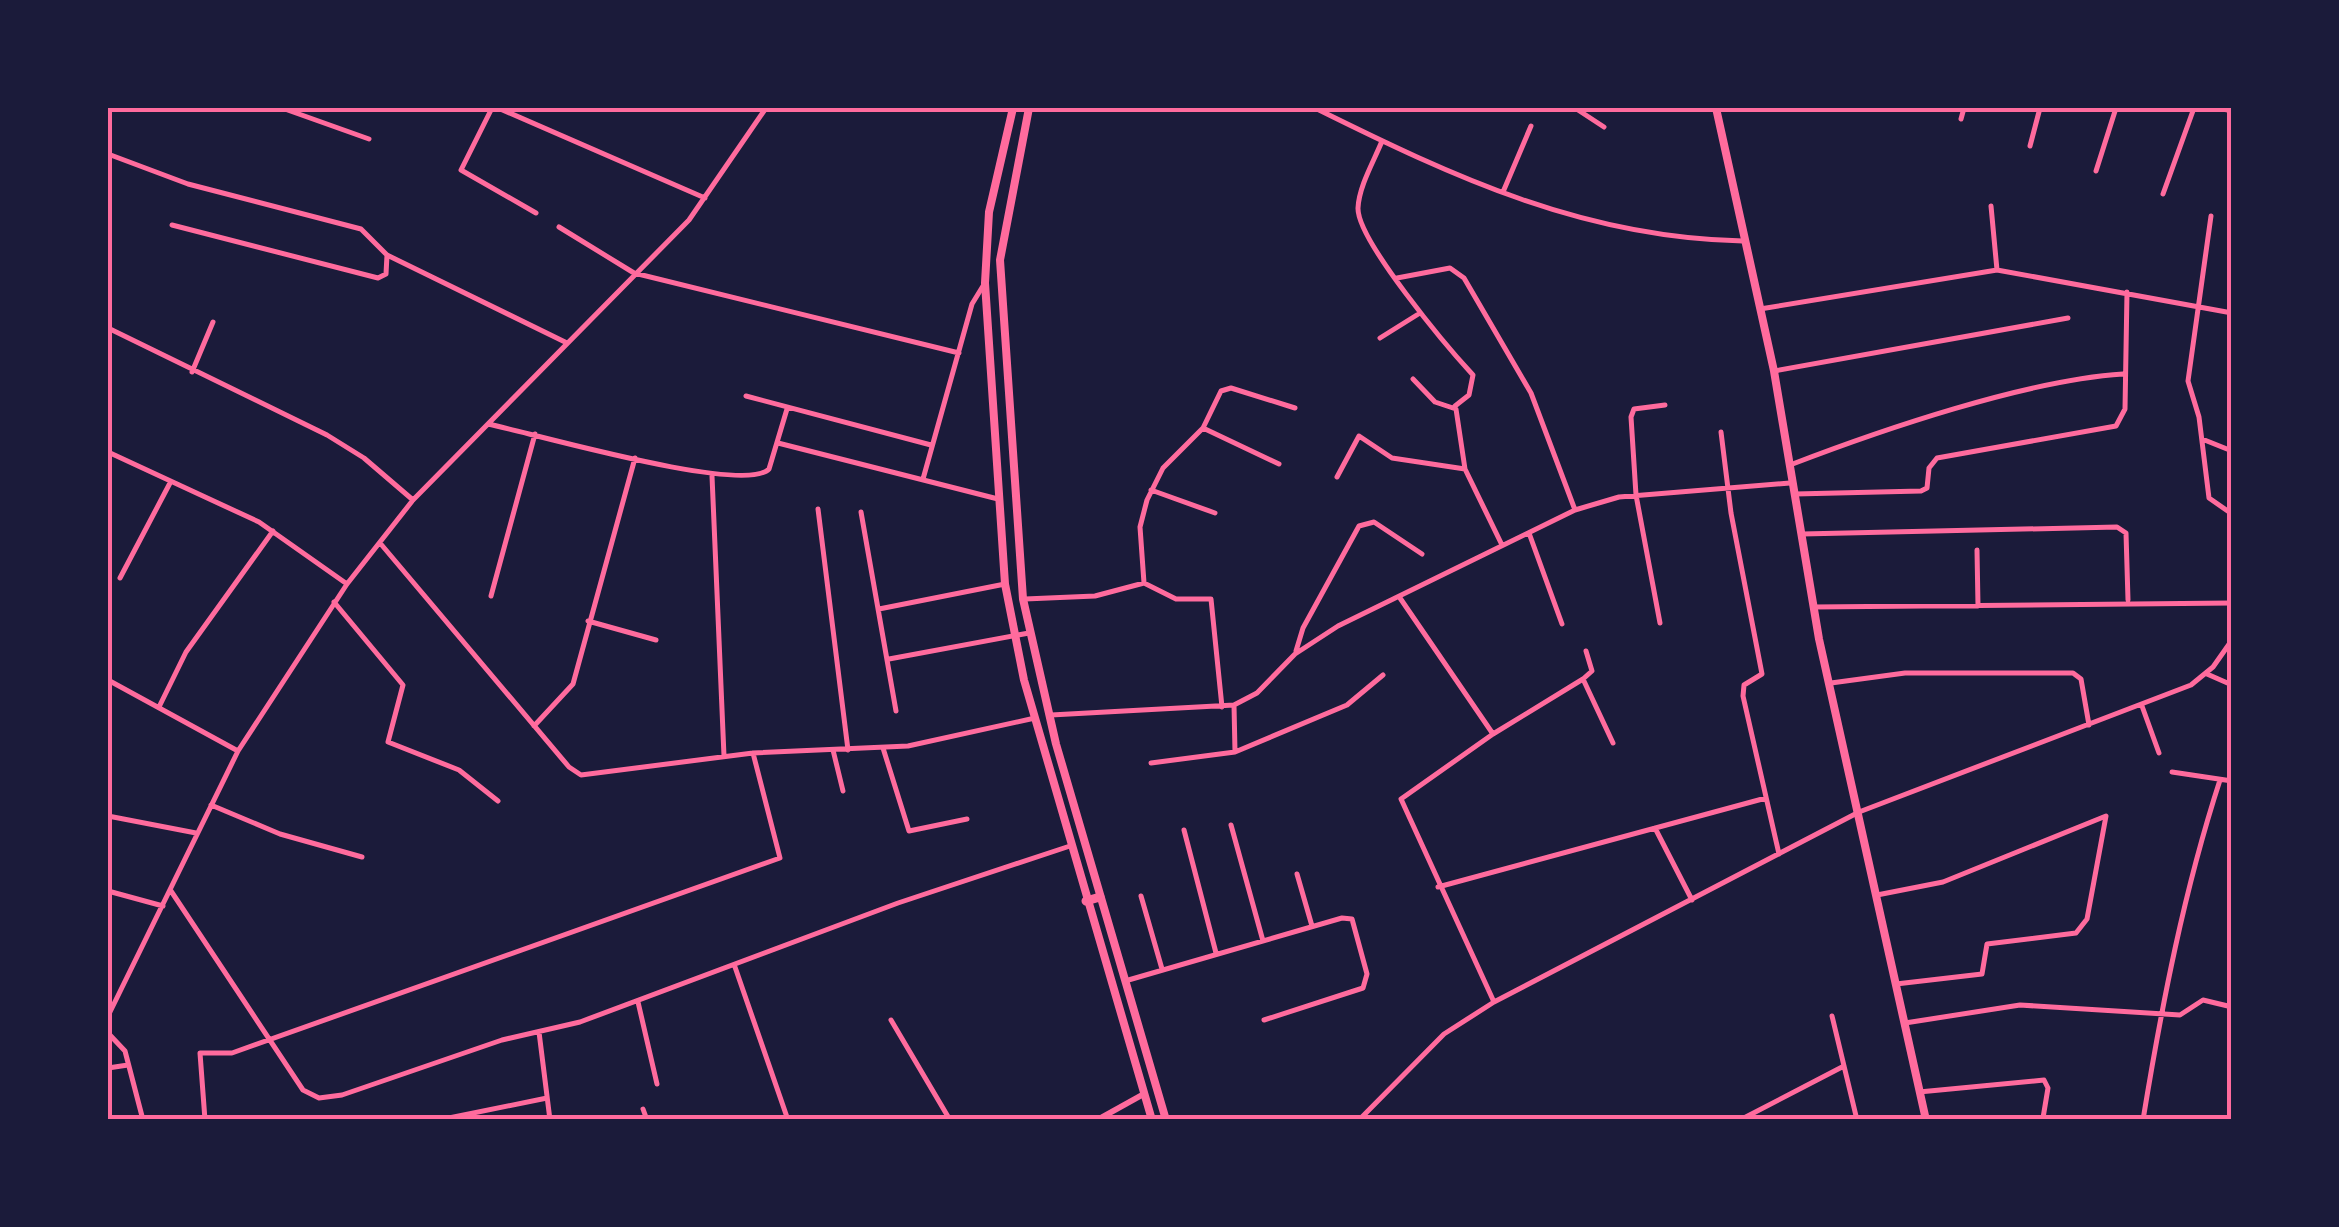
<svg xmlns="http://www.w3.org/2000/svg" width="2339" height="1227" font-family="'Zilla Slab',serif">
  <rect width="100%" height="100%" fill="#1b1b3a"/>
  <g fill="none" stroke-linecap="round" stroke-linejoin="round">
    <path stroke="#ff6b9d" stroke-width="5" d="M282,108L369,139
      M492,108L461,170L536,213
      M498,108L705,198
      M1315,108C1454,177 1584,238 1743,241
      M1575,108L1604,127
      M2219,108L2232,111
      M1961,119L1964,108
      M1382,141C1374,161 1359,186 1358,208C1357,240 1448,348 1473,375L1469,395L1455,406
      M2030,146L2040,108
      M108,154L188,184L361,229L387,255L565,342
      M2096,171L2116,108
      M1503,192L1531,126
      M2163,194L2194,108
      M1991,206L1997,270
      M2211,216L2188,381L2199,417L2209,498L2232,514
      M2231,218L2232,215
      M172,225L378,278L386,274L387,255
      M559,227L634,273L959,353
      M1397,278L1450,268L1464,278L1531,393L1575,510
      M1760,309L1997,270L2232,313
      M108,328L327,435L364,458L413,500
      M1380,338L1420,313
      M1774,371L2068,318
      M192,372L213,322
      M1413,379L1435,402L1456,409L1465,469L1502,545
      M746,396L931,445
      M488,424C531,433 745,495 769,469L787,409
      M1203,428L1279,464
      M1721,432L1731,513L1762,674L1744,685L1743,696L1779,854
      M2202,439L2232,451
      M778,443L998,499
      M108,452L259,522L347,584
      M1790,465C1881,430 2027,380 2123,374
      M712,476L724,756
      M1337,477L1359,436L1392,458L1465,469
      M923,479L972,304L983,286
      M1151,490L1215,513
      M1795,494L1921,491L1927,488L1929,468L1937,458L2116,426L2125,409L2127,292
      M818,509L848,750
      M861,512L896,711
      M1529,533L1562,624
      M1802,534L2117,527L2126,533L2128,600
      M380,543L569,767L581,775L753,753L908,746L1035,718
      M1977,550L1978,606
      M120,578L170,483
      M1144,583L1140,527L1147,500L1163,468L1203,428L1221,391L1231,388L1295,408
      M1144,583L1176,599H1211L1222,707
      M491,596L535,434
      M1400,598L1493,734
      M1025,599L1095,596L1144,583
      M334,602L403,685L388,742L459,770L498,801
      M1813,607L2232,603
      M879,609L1005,584
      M588,621L656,640
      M1660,623L1636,495L1631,417L1634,409L1665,405
      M1296,651L1303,628L1359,526L1374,522L1422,554
      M889,659L1029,633
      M2207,674L2232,685
      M1583,679L1613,743
      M108,680L238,751
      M1831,683L1905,673H2073L2081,679L2089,725
      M2142,706L2159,753
      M159,707L186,652L273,531
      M1051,715L1234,705L1257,693L1295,654L1338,626L1575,510L1619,497L1790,483
      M534,726L573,684L635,458
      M883,748L909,831L967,819
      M833,750L843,791
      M1235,752L1347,705L1383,675
      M1151,763L1235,752L1234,705
      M2172,772L2232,781
      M211,805L280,834L362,857
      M108,816L196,833
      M1231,825L1263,941
      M1655,828L1692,900
      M1184,830L1216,953
      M1297,874L1312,926
      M1438,887L1766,798
      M108,891L163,906
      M171,891L303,1090L319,1098L342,1095L502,1040L580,1022L898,903L1070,846
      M1877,895L1943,882L2106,816L2087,919L2076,933L1987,944L1982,974L1896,984
      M1141,896L1162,969
      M735,967L788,1120
      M1125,981L1342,918L1352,919L1367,974L1363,988L1264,1020
      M638,1002L657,1084
      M1494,1002L1401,799L1493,734L1583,679L1592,671L1586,651
      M108,1016L238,751L347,584L413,500L689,220L766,108
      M1832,1016L1857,1120
      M891,1020L950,1120
      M1905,1023L2020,1005L2180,1015L2203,1000L2232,1007
      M539,1032L550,1120
      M108,1033L125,1051L143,1120
      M108,1068L128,1065
      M1919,1092L2044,1080L2048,1088L2043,1118
      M643,1109L647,1120
      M205,1120L200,1053H232L780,858L753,753
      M439,1120L547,1098
      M1359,1120L1444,1034L1494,1002L1859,812L2191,685L2213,667L2232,640
      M1740,1120L1844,1066
      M2143,1120C2162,1004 2184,891 2220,780"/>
    <path stroke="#ff6b9d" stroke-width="6" d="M1097,1120L1142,1095"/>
    <path stroke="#ff6b9d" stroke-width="8" d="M1716,108L1774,371L1819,639L1926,1120"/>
    <path stroke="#ff6b9d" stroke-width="8" d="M1013,108L989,212L985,283L1005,584L1024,680L1152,1120
      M1029,108L1000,260L1023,599L1056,744L1166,1120"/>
    <path stroke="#ff6b9d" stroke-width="9" d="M1086,901L1100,897"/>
  </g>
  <rect width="2339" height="1227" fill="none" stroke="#1b1b3a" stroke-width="220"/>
  <rect x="110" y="110" width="2119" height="1007" fill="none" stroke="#ff6b9d" stroke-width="4"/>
</svg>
